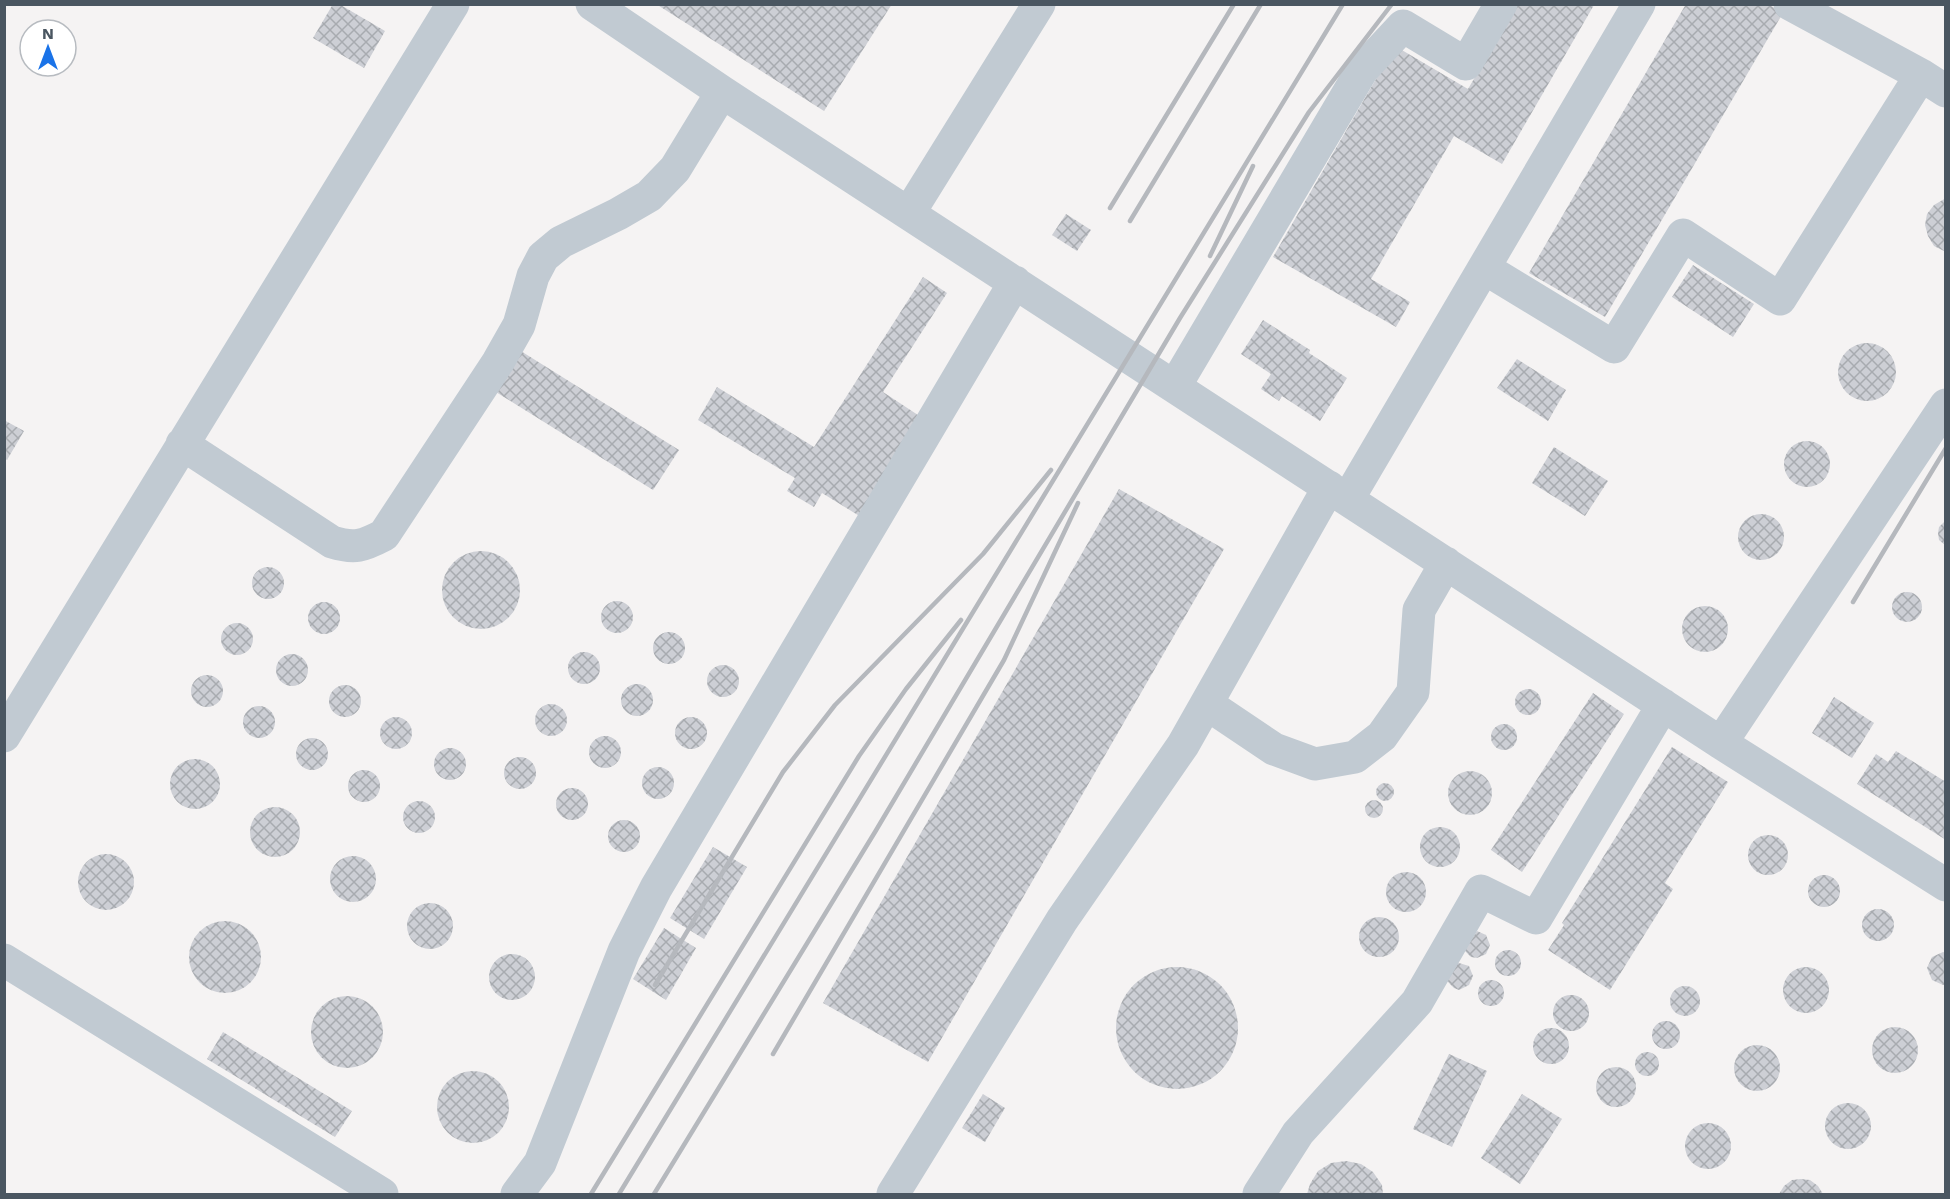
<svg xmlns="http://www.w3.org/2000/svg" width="1950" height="1199" font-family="'Work Sans',sans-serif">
  <defs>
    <pattern id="building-cross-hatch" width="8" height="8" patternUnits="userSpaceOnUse" patternTransform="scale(1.5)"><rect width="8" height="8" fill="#cdcfd5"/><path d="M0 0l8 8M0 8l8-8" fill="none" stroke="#a8abb0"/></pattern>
  </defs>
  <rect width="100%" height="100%" fill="#f5f3f3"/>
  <path fill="url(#building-cross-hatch)" d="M333,4H339L385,31L364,68L313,38Z
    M656,4H892L824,111Z
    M1686,4H1768L1783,13L1605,317L1529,273Z
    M1517,5H1594L1502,164L1454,136L1371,279L1410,302L1396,327L1273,257L1395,46L1468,89Z
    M1946,198V252L1934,246L1928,236L1925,225L1927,214L1934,205Z
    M1066,214L1091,230L1077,251L1052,235Z
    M1693,265L1754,304L1733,337L1672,297Z
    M923,277L947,293L883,392L921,417L861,517L822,493L814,507L787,491L795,478L698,420L717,387L814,447Z
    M1263,320L1310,350L1309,353L1347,378L1320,421L1282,396L1279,401L1261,389L1271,374L1241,354Z
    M1838 372a29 29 0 1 1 58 0a29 29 0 1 1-58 0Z
    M516,348L679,450L653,490L491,389Z
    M1517,359L1566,390L1548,421L1497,388Z
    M4,420L24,431L7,460L4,458Z
    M1784 464a23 23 0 1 1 46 0a23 23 0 1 1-46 0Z
    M1554,447L1608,481L1585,516L1532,483Z
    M1119,489L1224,549L928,1062L823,1003Z
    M1738 537a23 23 0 1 1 46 0a23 23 0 1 1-46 0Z
    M1946,520V546L1939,540L1938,533L1939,527Z
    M442 590a39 39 0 1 1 78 0a39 39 0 1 1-78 0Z
    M252 583a16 16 0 1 1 32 0a16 16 0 1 1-32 0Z
    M1892 607a15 15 0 1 1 30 0a15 15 0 1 1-30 0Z
    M601 617a16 16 0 1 1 32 0a16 16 0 1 1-32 0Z
    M308 618a16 16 0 1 1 32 0a16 16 0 1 1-32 0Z
    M1682 629a23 23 0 1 1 46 0a23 23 0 1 1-46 0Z
    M221 639a16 16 0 1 1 32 0a16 16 0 1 1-32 0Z
    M653 648a16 16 0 1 1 32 0a16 16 0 1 1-32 0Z
    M568 668a16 16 0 1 1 32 0a16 16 0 1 1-32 0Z
    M276 670a16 16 0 1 1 32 0a16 16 0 1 1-32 0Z
    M707 681a16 16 0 1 1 32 0a16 16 0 1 1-32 0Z
    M191 691a16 16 0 1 1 32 0a16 16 0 1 1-32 0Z
    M621 700a16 16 0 1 1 32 0a16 16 0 1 1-32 0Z
    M329 701a16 16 0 1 1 32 0a16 16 0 1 1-32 0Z
    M1515 702a13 13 0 1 1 26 0a13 13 0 1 1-26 0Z
    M1593,693L1624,714L1522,872L1491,850Z
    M1834,697L1874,723L1852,758L1812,733Z
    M535 720a16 16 0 1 1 32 0a16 16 0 1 1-32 0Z
    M243 722a16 16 0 1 1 32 0a16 16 0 1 1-32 0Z
    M675 733a16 16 0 1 1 32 0a16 16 0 1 1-32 0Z
    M380 733a16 16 0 1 1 32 0a16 16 0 1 1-32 0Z
    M1491 737a13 13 0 1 1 26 0a13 13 0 1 1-26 0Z
    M589 752a16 16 0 1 1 32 0a16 16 0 1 1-32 0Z
    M296 754a16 16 0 1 1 32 0a16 16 0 1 1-32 0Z
    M1672,747L1728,782L1665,883L1673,889L1610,990L1548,950L1564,925L1562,923Z
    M434 764a16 16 0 1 1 32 0a16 16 0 1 1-32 0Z
    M1896,751L1946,782V840L1857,784L1876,754L1888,762Z
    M504 773a16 16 0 1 1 32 0a16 16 0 1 1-32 0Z
    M170 784a25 25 0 1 1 50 0a25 25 0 1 1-50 0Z
    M642 783a16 16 0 1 1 32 0a16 16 0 1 1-32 0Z
    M348 786a16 16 0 1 1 32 0a16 16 0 1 1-32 0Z
    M1448 793a22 22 0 1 1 44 0a22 22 0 1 1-44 0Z
    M1376 792a9 9 0 1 1 18 0a9 9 0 1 1-18 0Z
    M556 804a16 16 0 1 1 32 0a16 16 0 1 1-32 0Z
    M1365 809a9 9 0 1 1 18 0a9 9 0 1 1-18 0Z
    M403 817a16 16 0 1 1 32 0a16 16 0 1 1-32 0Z
    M250 832a25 25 0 1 1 50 0a25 25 0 1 1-50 0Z
    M608 836a16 16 0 1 1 32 0a16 16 0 1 1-32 0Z
    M1420 847a20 20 0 1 1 40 0a20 20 0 1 1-40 0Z
    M1748 855a20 20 0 1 1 40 0a20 20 0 1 1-40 0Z
    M713,847L747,867L704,939L670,918Z
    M78 882a28 28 0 1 1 56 0a28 28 0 1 1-56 0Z
    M330 879a23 23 0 1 1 46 0a23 23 0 1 1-46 0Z
    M1386 892a20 20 0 1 1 40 0a20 20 0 1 1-40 0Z
    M1808 891a16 16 0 1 1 32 0a16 16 0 1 1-32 0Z
    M407 926a23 23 0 1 1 46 0a23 23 0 1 1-46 0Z
    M1862 925a16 16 0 1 1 32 0a16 16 0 1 1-32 0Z
    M1359 937a20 20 0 1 1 40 0a20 20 0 1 1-40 0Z
    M189 957a36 36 0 1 1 72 0a36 36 0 1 1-72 0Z
    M664,928L696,948L666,1000L633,979Z
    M1477,931L1486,935L1490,945L1486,954L1477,958L1471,957L1464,950Z
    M1495 963a13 13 0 1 1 26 0a13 13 0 1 1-26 0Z
    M1943,952L1946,953V984L1943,985L1932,980L1927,968L1932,957Z
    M489 977a23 23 0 1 1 46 0a23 23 0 1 1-46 0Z
    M1459,963L1469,966L1473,976L1469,985L1459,990L1454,988L1447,981L1454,964Z
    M1783 990a23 23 0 1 1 46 0a23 23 0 1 1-46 0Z
    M1116 1028a61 61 0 1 1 122 0a61 61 0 1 1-122 0Z
    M1478 993a13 13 0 1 1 26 0a13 13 0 1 1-26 0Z
    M1670 1001a15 15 0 1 1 30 0a15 15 0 1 1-30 0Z
    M1553 1013a18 18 0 1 1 36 0a18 18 0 1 1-36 0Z
    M311 1032a36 36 0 1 1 72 0a36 36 0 1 1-72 0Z
    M1652 1035a14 14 0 1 1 28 0a14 14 0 1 1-28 0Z
    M1872 1050a23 23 0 1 1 46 0a23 23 0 1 1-46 0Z
    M1533 1046a18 18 0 1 1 36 0a18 18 0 1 1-36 0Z
    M223,1032L352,1111L335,1137L207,1059Z
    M1734 1068a23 23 0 1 1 46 0a23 23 0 1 1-46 0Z
    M1635 1064a12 12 0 1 1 24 0a12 12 0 1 1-24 0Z
    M1449,1054L1487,1071L1452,1147L1413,1129Z
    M1596 1087a20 20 0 1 1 40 0a20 20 0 1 1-40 0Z
    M437 1107a36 36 0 1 1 72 0a36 36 0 1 1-72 0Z
    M983,1094L1005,1108L985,1142L962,1128Z
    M1522,1094L1562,1119L1520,1184L1481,1158Z
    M1825 1126a23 23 0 1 1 46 0a23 23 0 1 1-46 0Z
    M1685 1146a23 23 0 1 1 46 0a23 23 0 1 1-46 0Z
    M1346,1161L1361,1164L1373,1172L1382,1185L1383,1194H1307L1310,1184L1318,1171L1331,1163Z
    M1801,1179L1810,1180L1818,1186L1823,1194H1779L1784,1186L1792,1180Z"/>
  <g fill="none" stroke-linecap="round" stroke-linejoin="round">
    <path stroke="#c1cad2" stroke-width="33" d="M592,4L722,92L1721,743L1946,885
      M1790,4L1921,75L1946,91
      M909,213L1039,4
      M1484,268L1614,347L1683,235L1780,299L1921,75
      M1175,386L1362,70L1403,26L1466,64L1501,4
      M182,444L332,542C355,549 363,546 384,535L498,362L519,325L533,276L543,257L561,242L618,214L649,196L675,169L722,92
      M1348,499L1639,4
      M1207,704L1274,749L1315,764L1355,757L1382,736L1413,692L1419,610L1446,563
      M4,736L453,4
      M1721,743L1946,405
      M4,960L382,1194
      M517,1194L540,1163L624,951L656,888L1015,282
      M893,1194L1062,920L1183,745L1329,487
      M1259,1194L1298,1133L1417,1002L1481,891L1536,918L1663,705"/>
    <path stroke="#b5b8bd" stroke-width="4.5" d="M1110,208L1234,4
      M1130,221L1261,4
      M1210,256L1253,166
      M1853,602L1946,448
      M655,985L783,772L835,705L983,554L1051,470
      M773,1054L1004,660L1078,503
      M591,1194L859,756L906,689L961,620
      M619,1194L1343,4
      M654,1194L875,832L1180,318L1309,112L1392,4"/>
  </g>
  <rect width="1950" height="1199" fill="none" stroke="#4a5661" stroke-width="12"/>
  <g transform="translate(48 48)"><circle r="28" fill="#ffffff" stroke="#b7bbc0" stroke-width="1.5"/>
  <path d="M0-4.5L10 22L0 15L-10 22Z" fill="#1a73e8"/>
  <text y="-9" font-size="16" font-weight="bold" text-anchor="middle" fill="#4a5661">N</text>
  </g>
</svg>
